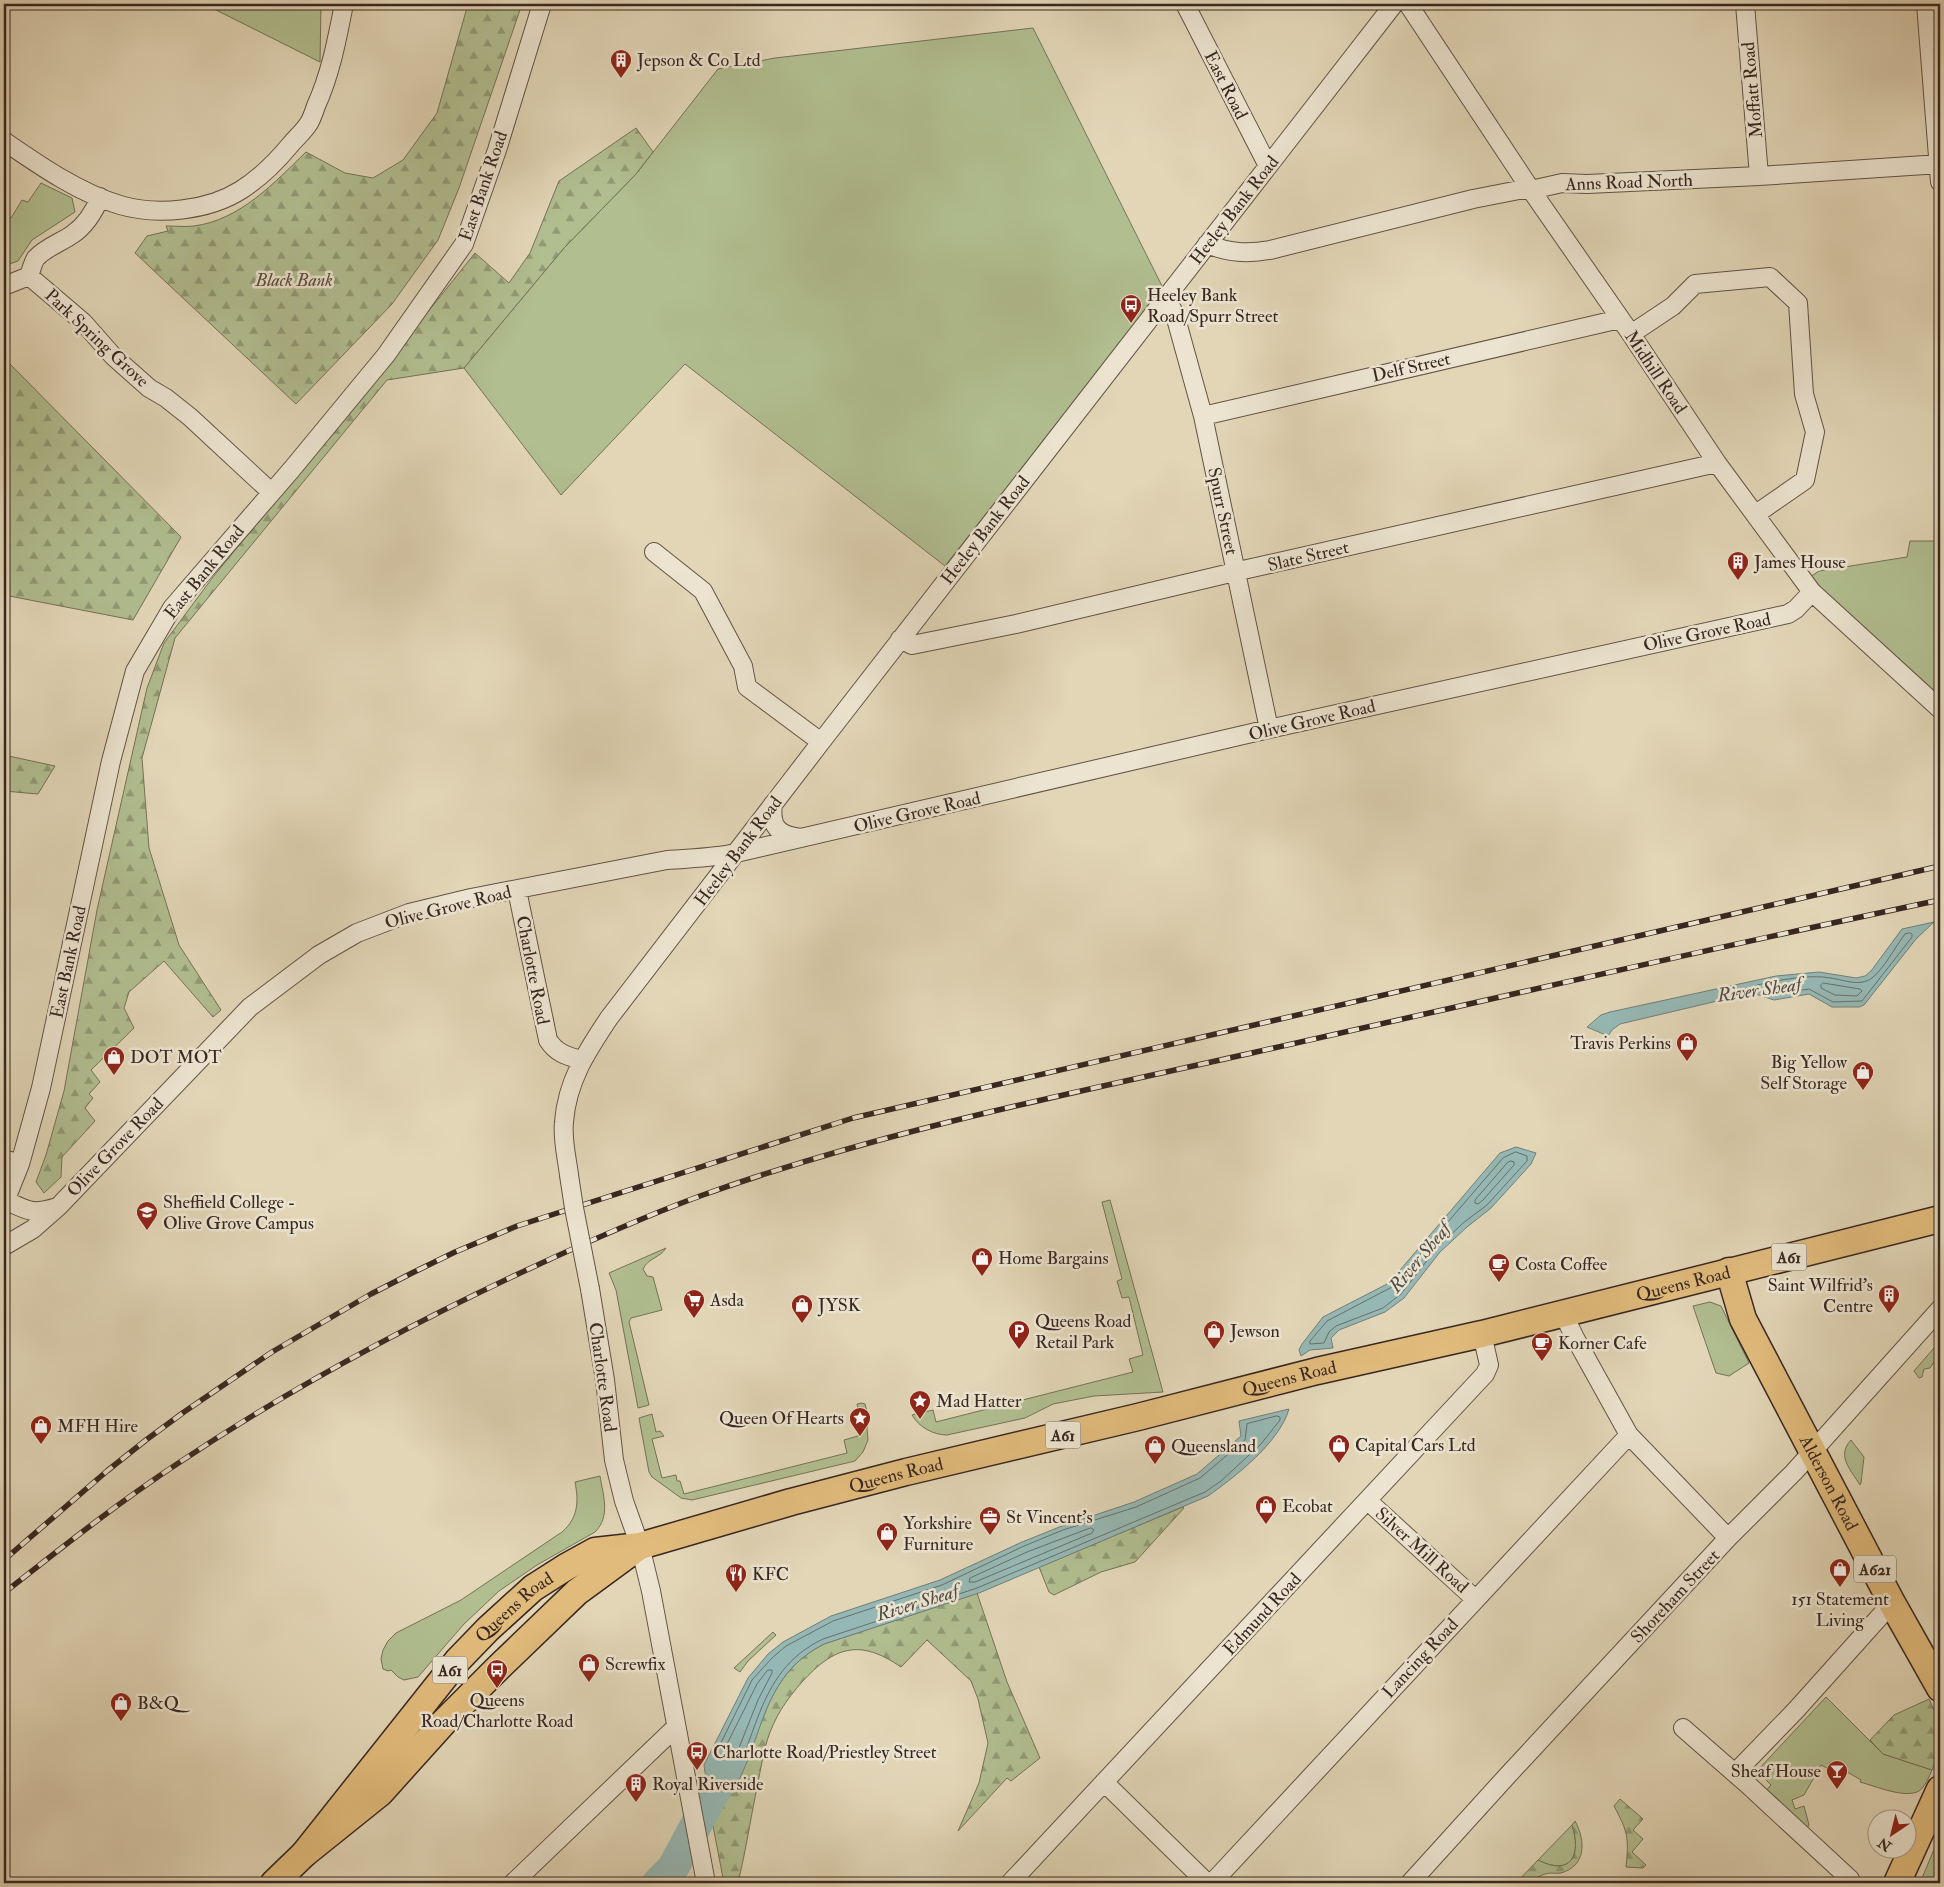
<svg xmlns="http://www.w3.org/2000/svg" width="1944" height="1887" font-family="'IM FELL Double Pica',serif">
  <defs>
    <pattern id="forest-firs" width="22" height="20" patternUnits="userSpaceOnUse" patternTransform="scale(1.25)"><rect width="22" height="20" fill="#b1be90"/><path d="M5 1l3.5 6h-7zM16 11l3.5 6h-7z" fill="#919a75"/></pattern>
  </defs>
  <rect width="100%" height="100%" fill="#e2d6b7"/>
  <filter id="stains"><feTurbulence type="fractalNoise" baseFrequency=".004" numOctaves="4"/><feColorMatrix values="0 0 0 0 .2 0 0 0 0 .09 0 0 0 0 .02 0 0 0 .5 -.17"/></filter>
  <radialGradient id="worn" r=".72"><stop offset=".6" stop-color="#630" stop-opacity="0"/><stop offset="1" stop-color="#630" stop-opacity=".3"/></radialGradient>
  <path fill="#b1be90" stroke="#747258" d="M204,4H321L320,62Z
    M1033,28L1163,288L945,566L685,364L561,495L464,368L564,248L636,174L718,69L775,58Z
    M41,183L72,198L75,212L32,240L18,261L4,266V214L11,218L22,200L28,202Z
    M1910,541H1940V700L1810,577L1819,571L1907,557Z
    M1110,1200L1163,1392L1094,1396L1053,1404L1025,1418L947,1435C933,1435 919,1427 912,1415L933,1410L936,1422L1133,1372L1129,1359L1143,1355L1129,1297L1122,1298L1117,1281L1122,1279L1102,1202Z
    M666,1248C660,1258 648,1258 643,1269L647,1276L653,1277L662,1310L631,1318L629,1322L649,1405L638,1408L616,1290L609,1273Z
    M1710,1302L1721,1306L1749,1363L1729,1376L1716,1373L1693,1306Z
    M1940,1341V1353L1930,1368L1924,1369L1922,1377L1919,1378L1914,1371Z
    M862,1403L865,1404L869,1419L867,1428L868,1440L863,1452L855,1461L692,1500L681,1498L652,1477L649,1472L639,1418L652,1414L656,1432L660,1431L664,1436L652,1439L662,1478L676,1475L677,1481H680L684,1494L847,1453L844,1440L858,1436L863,1430L857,1404Z
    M1851,1440L1864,1457L1861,1483L1860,1485C1851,1470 1836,1456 1851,1440Z
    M600,1476C603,1495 611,1516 595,1532L537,1565L499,1591L464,1624L418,1677L404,1680L398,1677L391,1670L388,1671L383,1669L381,1659L383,1650L388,1641L396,1633L461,1600L562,1532C578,1518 579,1502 575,1482Z
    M773,1632L776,1635L748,1661L740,1672L734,1668Z
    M1826,1697L1883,1754L1932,1770C1929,1777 1925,1787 1919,1791C1905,1799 1875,1786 1860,1782L1861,1780L1830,1762L1827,1768L1821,1765L1804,1795L1792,1800L1795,1809L1804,1806L1809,1825L1804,1833L1763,1794L1771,1785L1757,1771Z
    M1572,1825C1582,1855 1571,1877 1538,1860Z
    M1940,1835V1883H1920Z"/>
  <path fill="url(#forest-firs)" stroke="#747258" d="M468,4H522L459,188L438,240L392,304L296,404L135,253L147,236L168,231L166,226C175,226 185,227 194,226C240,220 274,183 306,152L345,173L373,178L403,160L437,113Z
    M636,128L653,152L636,174L564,248L464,368L387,380L175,638L142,758L149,848L179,945L221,1010L213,1017L164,961L129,992L124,1008L134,1028L91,1070L100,1082L89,1094L93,1098L85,1108L95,1121L62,1157L61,1177L44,1193L36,1182L46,1155L64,1091L97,910L147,688L164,643L213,577L293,480L475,253L509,283L530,253L559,181Z
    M4,358L181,537L133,620L4,595Z
    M4,755L55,766L38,794L4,791Z
    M1183,1507L1184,1508L1135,1562L1101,1572L1054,1595L1049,1592L1039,1567Z
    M977,1593L1007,1682L1040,1758L1011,1781L1007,1778L958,1831L979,1783L988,1743L978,1699L971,1681L927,1640L901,1667C859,1638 834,1647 802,1682C786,1700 774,1718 767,1741C763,1754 761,1768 758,1782C751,1816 746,1850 738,1883H724L712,1821L737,1783L768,1705C781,1677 797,1658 824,1644Z
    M1929,1699C1943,1729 1944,1739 1932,1770L1883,1754L1870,1740L1894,1715Z
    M1620,1799L1643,1819L1633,1830L1643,1839L1632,1852L1646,1865L1643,1868L1626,1867C1629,1838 1628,1832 1614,1806Z
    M1575,1821C1586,1841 1586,1866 1561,1873C1556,1874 1550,1872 1545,1874C1531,1879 1533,1883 1516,1883L1538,1860C1571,1877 1582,1855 1572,1825Z"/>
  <path fill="#96b8b4" stroke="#707e79" d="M1934,922L1916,939L1864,1005L1859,1007H1832L1809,994L1774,1000L1756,994H1747L1620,1024L1612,1030L1608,1036L1587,1027L1601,1015L1610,1012L1776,976L1819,972L1856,978L1865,976L1871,971L1902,929Z
    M1516,1147L1536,1153L1531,1164L1491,1208L1467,1227L1440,1252L1404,1298L1385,1312L1339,1330L1331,1338L1333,1348L1310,1350L1301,1356L1299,1350L1302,1344L1323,1317L1389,1283L1500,1153Z
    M1289,1409C1279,1443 1236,1476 1208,1496L979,1593L824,1644C773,1670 766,1713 747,1762C738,1784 726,1802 712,1821L704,1765L748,1678L768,1654L783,1642L831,1616L940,1580L1022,1542L1062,1526L1134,1502L1197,1474L1241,1436L1239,1421Z
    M675,1843L678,1871L667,1883H639L661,1861Z"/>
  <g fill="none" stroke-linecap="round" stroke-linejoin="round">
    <path stroke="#67706a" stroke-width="1" d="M1910,933L1912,934V937L1862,1001L1833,1002L1809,989L1775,994L1756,988L1757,985C1781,980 1807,974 1831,978C1844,980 1860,987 1872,978C1884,969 1895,947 1905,934Z
      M1823,983L1860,989L1862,991L1857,996L1835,995L1821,988V985Z
      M1516,1152L1527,1156V1161L1487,1205L1463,1223L1436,1249L1401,1294L1383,1308L1336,1326L1329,1332L1324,1343L1310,1344V1341L1327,1321L1392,1287L1503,1158Z
      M1511,1161L1514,1162V1165L1483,1200L1478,1204L1475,1203V1200L1507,1163Z
      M1277,1416L1280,1417V1420L1261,1444L1221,1481L1205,1492L977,1588L823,1639C752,1673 760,1746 719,1803H715L710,1765L752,1680L772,1658L786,1646L833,1621L942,1585L1024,1546L1063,1530L1136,1507L1200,1478L1245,1440L1247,1424Z
      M1091,1528L1094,1530L1092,1533L975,1582H969L970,1578L1027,1552Z
      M768,1670H772V1673L758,1700L727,1778L723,1786H720L716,1766L757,1684Z
      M646,1883L671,1860L673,1869L664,1879V1883"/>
    <path stroke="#96b8b4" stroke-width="32" d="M658,1883L673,1868L725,1771L726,1759"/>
    <g stroke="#625346" stroke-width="20">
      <path id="minor" d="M1185,4L1268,166
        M1408,4L1531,190L1631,334L1717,463L1812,592L1940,709
        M1745,4L1759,176
        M1926,4L1940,182
        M4,141C39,165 79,193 120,205C157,216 208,211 241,190C260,178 277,161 291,144C297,137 304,131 309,123C312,118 314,112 316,106C331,73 337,39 344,4
        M1207,244C1229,253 1247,254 1270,250L1473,199L1519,190H1531L1562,183L1587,184L1759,176L1940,164
        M29,276L83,322L113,356L149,388L166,398L190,417L271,492
        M29,276C31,271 33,262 36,258C46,247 62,242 73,234C86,225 94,212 100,197
        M4,286L29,276
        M1166,297L1175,315L1203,416L1269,729
        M1631,334L1673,306L1695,284L1770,277L1798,303L1804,394L1815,432L1805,480L1756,514
        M1203,416L1620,319
        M654,552L703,591L743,666L747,687L821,742
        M900,639L912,645L1016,624L1243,570L1717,463
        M773,804C770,827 778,835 801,838
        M736,853L1269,729L1788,614L1796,609L1812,592
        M517,890L548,1040C556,1053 567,1056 581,1060
        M4,1159L20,1164
        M569,1175C567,1158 562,1139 564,1122C567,1081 587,1051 609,1018L821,742L1394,4
        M5,1200C28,1211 32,1215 57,1207
        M4,1204L20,1164L41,1088L111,761L135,671L172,608L292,469L386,355L464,244L497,150L542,4
        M4,1246L33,1229L58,1207L250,1007L319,955L357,933L409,913L471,898L667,860C691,858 713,858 736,853
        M590,1289L605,1380L614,1460L624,1501L640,1546L651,1591L706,1883
        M1563,1313L1574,1336L1629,1435L1728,1538
        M1368,1501L1475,1599
        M1683,1728L1746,1783L1850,1879
        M1735,1773L1796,1710L1892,1603
        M1104,1782L1207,1883
        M513,1883L676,1727
        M1010,1883L1485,1374L1489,1365L1482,1334
        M1212,1883L1629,1435
        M1410,1883L1508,1775L1728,1538L1794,1472L1940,1309"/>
    </g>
    <g stroke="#382721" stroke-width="29">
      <g id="highway">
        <path id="s1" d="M1729,1271L1743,1319L1892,1603L1940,1688"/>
        <path id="s2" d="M304,1854L458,1660L488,1629L533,1588L566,1567L595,1551L640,1546L791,1502L906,1472L1138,1417L1317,1371L1482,1334L1940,1219"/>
        <path d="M274,1883L304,1854L380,1793L443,1723L498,1668L577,1592L637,1548"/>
        <path d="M1897,1883L1940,1789"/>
      </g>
    </g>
    <use href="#minor" stroke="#ece4d0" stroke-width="18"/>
    <use href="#highway" stroke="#e1bb7c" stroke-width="26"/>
    <g stroke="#382721" stroke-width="5.5">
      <path id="rail" d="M4,1560L107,1471L146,1440L184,1412L272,1352L371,1294L412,1273L455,1252L517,1226L853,1118L1940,866
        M4,1593C61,1548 119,1502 180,1462C288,1390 401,1329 518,1274C578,1246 638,1219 700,1196C881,1131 1069,1094 1256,1052C1484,1001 1712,948 1940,900"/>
    </g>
    <use href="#rail" stroke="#ece4d0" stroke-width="4" stroke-dasharray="11" stroke-linecap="butt"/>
    <g stroke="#625346" stroke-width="20" stroke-linecap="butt">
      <path id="minor-bridge" d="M569,1175L574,1208L590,1289"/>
    </g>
    <use href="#minor-bridge" stroke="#ece4d0" stroke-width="18"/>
  </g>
  <defs>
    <g id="building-pin" transform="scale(1.125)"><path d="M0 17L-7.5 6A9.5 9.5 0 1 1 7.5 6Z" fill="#8f2418" stroke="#ece4d0"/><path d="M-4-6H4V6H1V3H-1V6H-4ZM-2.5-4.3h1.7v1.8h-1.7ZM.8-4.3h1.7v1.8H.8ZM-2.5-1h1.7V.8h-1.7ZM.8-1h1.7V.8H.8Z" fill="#fff"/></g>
    <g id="bus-pin" transform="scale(1.125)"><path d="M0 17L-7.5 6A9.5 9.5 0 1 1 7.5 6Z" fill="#8f2418" stroke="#ece4d0"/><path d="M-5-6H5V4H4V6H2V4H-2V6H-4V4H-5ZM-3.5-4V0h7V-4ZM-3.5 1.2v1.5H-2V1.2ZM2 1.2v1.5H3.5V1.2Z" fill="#fff"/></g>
    <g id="shop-pin" transform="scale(1.125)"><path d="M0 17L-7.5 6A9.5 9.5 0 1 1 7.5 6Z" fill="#8f2418" stroke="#ece4d0"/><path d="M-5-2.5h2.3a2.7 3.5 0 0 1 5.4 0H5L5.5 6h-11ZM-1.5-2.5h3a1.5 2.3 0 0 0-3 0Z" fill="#fff"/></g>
    <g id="university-pin" transform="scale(1.125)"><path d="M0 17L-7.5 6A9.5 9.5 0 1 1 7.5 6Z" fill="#8f2418" stroke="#ece4d0"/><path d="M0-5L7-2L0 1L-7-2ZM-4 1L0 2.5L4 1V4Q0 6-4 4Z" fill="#fff"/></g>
    <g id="cafe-pin" transform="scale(1.125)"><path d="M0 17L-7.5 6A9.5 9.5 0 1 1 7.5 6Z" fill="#8f2418" stroke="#ece4d0"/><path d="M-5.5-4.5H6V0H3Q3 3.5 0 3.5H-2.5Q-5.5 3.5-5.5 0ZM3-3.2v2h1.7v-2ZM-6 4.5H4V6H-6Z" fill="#fff"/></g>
    <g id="supermarket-pin" transform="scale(1.125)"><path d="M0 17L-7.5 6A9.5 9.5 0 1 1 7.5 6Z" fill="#8f2418" stroke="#ece4d0"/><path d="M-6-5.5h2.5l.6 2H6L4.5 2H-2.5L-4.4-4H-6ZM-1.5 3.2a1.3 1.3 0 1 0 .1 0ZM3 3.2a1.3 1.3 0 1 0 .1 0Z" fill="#fff"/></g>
    <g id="parking-pin" transform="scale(1.125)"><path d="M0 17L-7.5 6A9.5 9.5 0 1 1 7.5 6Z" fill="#8f2418" stroke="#ece4d0"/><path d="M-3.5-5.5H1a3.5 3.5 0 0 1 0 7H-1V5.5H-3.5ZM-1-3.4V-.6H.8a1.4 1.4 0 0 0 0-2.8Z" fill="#fff"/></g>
    <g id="sight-pin" transform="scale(1.125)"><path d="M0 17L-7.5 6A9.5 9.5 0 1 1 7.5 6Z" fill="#8f2418" stroke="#ece4d0"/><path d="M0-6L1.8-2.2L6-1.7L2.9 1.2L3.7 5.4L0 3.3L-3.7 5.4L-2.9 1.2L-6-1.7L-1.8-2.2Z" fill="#fff"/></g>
    <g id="office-pin" transform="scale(1.125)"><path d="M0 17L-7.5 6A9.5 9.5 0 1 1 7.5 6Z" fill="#8f2418" stroke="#ece4d0"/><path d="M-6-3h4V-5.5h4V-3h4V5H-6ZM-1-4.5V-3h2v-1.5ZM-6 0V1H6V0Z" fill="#fff"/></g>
    <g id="restaurant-pin" transform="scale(1.125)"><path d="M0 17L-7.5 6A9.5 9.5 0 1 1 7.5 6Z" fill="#8f2418" stroke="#ece4d0"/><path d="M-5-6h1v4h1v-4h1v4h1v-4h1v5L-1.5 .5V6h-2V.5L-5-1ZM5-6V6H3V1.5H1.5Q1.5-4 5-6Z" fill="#fff"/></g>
    <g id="bar-pin" transform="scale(1.125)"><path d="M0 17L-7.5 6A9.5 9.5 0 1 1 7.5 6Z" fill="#8f2418" stroke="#ece4d0"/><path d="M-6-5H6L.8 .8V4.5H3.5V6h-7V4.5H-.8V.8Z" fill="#fff"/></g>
  </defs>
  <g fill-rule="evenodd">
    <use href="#building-pin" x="621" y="60"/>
    <use href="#bus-pin" x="1131" y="305"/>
    <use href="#building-pin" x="1738" y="562"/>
    <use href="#shop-pin" x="1687" y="1043"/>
    <use href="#shop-pin" x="114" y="1057"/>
    <use href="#shop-pin" x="1863" y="1072"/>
    <use href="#university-pin" x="147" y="1212"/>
    <use href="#shop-pin" x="982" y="1258"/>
    <use href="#cafe-pin" x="1499" y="1264"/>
    <use href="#building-pin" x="1889" y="1295"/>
    <use href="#supermarket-pin" x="694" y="1300"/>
    <use href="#shop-pin" x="802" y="1305"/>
    <use href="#parking-pin" x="1019" y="1331"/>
    <use href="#shop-pin" x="1214" y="1331"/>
    <use href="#cafe-pin" x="1542" y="1343"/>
    <use href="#sight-pin" x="920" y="1401"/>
    <use href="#sight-pin" x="860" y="1418"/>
    <use href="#shop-pin" x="41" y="1426"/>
    <use href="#shop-pin" x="1339" y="1445"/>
    <use href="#shop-pin" x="1155" y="1446"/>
    <use href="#shop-pin" x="1266" y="1506"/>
    <use href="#office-pin" x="990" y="1517"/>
    <use href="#shop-pin" x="887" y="1533"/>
    <use href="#shop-pin" x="1840" y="1569"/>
    <use href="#restaurant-pin" x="736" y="1574"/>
    <use href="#shop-pin" x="589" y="1664"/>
    <use href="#bus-pin" x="497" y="1670"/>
    <use href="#shop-pin" x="121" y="1703"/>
    <use href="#bus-pin" x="697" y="1752"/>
    <use href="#bar-pin" x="1837" y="1771"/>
    <use href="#building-pin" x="636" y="1784"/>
  </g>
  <g text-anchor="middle" stroke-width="5" stroke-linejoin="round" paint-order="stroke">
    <g fill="#ece4d0" stroke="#6e6056" stroke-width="1">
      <rect x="1771.5" y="1243.5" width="35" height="27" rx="4"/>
      <rect x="1045.5" y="1421.5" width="35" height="27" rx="4"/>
      <rect x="1854" y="1555.5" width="42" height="27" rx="4"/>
      <rect x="432.5" y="1656.5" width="35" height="27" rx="4"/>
    </g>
    <g font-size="16" font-weight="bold" fill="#382721">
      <text x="1789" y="1263">A61</text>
      <text x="1063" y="1441">A61</text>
      <text x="1875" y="1575">A621</text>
      <text x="450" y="1676">A61</text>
    </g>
    <g font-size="18" fill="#382721" stroke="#ece4d0" text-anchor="start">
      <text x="637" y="66">Jepson &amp; Co Ltd</text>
      <text x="1147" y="301">Heeley Bank<tspan x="1147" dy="21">Road/Spurr Street</tspan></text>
      <text x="1754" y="568">James House</text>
      <text x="1671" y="1049" text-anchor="end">Travis Perkins</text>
      <text x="130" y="1063">DOT MOT</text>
      <text x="1847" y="1068" text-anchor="end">Big Yellow<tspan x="1847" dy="21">Self Storage</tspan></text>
      <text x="163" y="1208">Sheffield College -<tspan x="163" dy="21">Olive Grove Campus</tspan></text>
      <text x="998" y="1264">Home Bargains</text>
      <text x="1515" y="1270">Costa Coffee</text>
      <text x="1873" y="1291" text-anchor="end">Saint Wilfrid's<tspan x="1873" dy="21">Centre</tspan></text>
      <text x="710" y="1306">Asda</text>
      <text x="818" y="1311">JYSK</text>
      <text x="1035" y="1327">Queens Road<tspan x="1035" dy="21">Retail Park</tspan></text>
      <text x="1230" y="1337">Jewson</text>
      <text x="1558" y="1349">Korner Cafe</text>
      <text x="936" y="1407">Mad Hatter</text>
      <text x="844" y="1424" text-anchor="end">Queen Of Hearts</text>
      <text x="57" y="1432">MFH Hire</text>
      <text x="1355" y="1451">Capital Cars Ltd</text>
      <text x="1171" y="1452">Queensland</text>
      <text x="1282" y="1512">Ecobat</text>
      <text x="1006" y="1523">St Vincent's</text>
      <text x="903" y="1529">Yorkshire<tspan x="903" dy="21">Furniture</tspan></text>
      <text x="752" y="1580">KFC</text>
      <text x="1840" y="1605" text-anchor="middle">151 Statement<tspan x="1840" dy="21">Living</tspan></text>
      <text x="605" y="1670">Screwfix</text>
      <text x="497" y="1706" text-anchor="middle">Queens<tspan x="497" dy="21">Road/Charlotte Road</tspan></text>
      <text x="137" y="1709">B&amp;Q</text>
      <text x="713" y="1758">Charlotte Road/Priestley Street</text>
      <text x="1821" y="1777" text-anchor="end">Sheaf House</text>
      <text x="652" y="1790">Royal Riverside</text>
    </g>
    <g font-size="18" fill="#382721" stroke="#ece4d0">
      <text transform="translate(1226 85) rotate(63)" y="6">East Road</text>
      <text transform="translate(1752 90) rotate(-95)" y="6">Moffatt Road</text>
      <text transform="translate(1629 182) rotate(-2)" y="6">Anns Road North</text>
      <text transform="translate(483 186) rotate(-71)" y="6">East Bank Road</text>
      <text transform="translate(1234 210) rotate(-52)" y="6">Heeley Bank Road</text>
      <text transform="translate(97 338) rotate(43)" y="6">Park Spring Grove</text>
      <text transform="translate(1411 367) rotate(-13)" y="6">Delf Street</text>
      <text transform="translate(1656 372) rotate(56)" y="6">Midhill Road</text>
      <text transform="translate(1223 511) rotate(78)" y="6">Spurr Street</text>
      <text transform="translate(985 530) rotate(-52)" y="6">Heeley Bank Road</text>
      <text transform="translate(1308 556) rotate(-13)" y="6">Slate Street</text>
      <text transform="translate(204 572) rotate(-51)" y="6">East Bank Road</text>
      <text transform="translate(1707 632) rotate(-12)" y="6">Olive Grove Road</text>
      <text transform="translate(1312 720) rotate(-13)" y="6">Olive Grove Road</text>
      <text transform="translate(917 812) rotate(-13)" y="6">Olive Grove Road</text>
      <text transform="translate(738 851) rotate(-53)" y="6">Heeley Bank Road</text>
      <text transform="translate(448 907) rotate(-14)" y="6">Olive Grove Road</text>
      <text transform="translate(68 962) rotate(-78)" y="6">East Bank Road</text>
      <text transform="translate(533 970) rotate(79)" y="6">Charlotte Road</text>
      <text transform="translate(115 1147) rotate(-46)" y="6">Olive Grove Road</text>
      <text dy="6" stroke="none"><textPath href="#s2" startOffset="1545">Queens Road</textPath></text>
      <text transform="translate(603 1377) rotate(82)" y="6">Charlotte Road</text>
      <text dy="6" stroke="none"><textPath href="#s2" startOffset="1140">Queens Road</textPath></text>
      <text dy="6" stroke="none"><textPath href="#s2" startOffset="735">Queens Road</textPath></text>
      <text dy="6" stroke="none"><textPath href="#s1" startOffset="235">Alderson Road</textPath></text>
      <text transform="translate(1422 1550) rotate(42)" y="6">Silver Mill Road</text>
      <text transform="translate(1675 1596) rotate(-47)" y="6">Shoreham Street</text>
      <text dy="6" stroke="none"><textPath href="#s2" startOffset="325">Queens Road</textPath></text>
      <text transform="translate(1262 1614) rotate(-47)" y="6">Edmund Road</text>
      <text transform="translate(1420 1658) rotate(-47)" y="6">Lancing Road</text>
    </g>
    <g font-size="18" font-style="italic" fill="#564d3d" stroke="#ece4d0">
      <text x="294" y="286">Black Bank</text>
    </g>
    <g font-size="19" font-style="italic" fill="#504b46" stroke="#ece4d0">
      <text transform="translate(1759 989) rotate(-8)" y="7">River Sheaf</text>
      <text transform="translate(1419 1257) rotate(-50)" y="7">River Sheaf</text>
      <text transform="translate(917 1602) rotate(-17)" y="7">River Sheaf</text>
    </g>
  </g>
  <rect width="1944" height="1887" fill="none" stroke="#e2d6b7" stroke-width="20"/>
  <rect x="5" y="5" width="1934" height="1877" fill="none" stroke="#382721" stroke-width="2.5"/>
  <rect x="10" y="10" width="1924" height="1867" fill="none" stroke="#382721"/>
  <g transform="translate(1892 1834) rotate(215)"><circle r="24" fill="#ece4d0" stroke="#a4988a"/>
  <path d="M0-4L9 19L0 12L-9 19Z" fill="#8f2418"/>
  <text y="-8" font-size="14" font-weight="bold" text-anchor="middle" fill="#382721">N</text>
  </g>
  <rect width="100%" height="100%" filter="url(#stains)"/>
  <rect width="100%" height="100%" fill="url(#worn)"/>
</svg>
